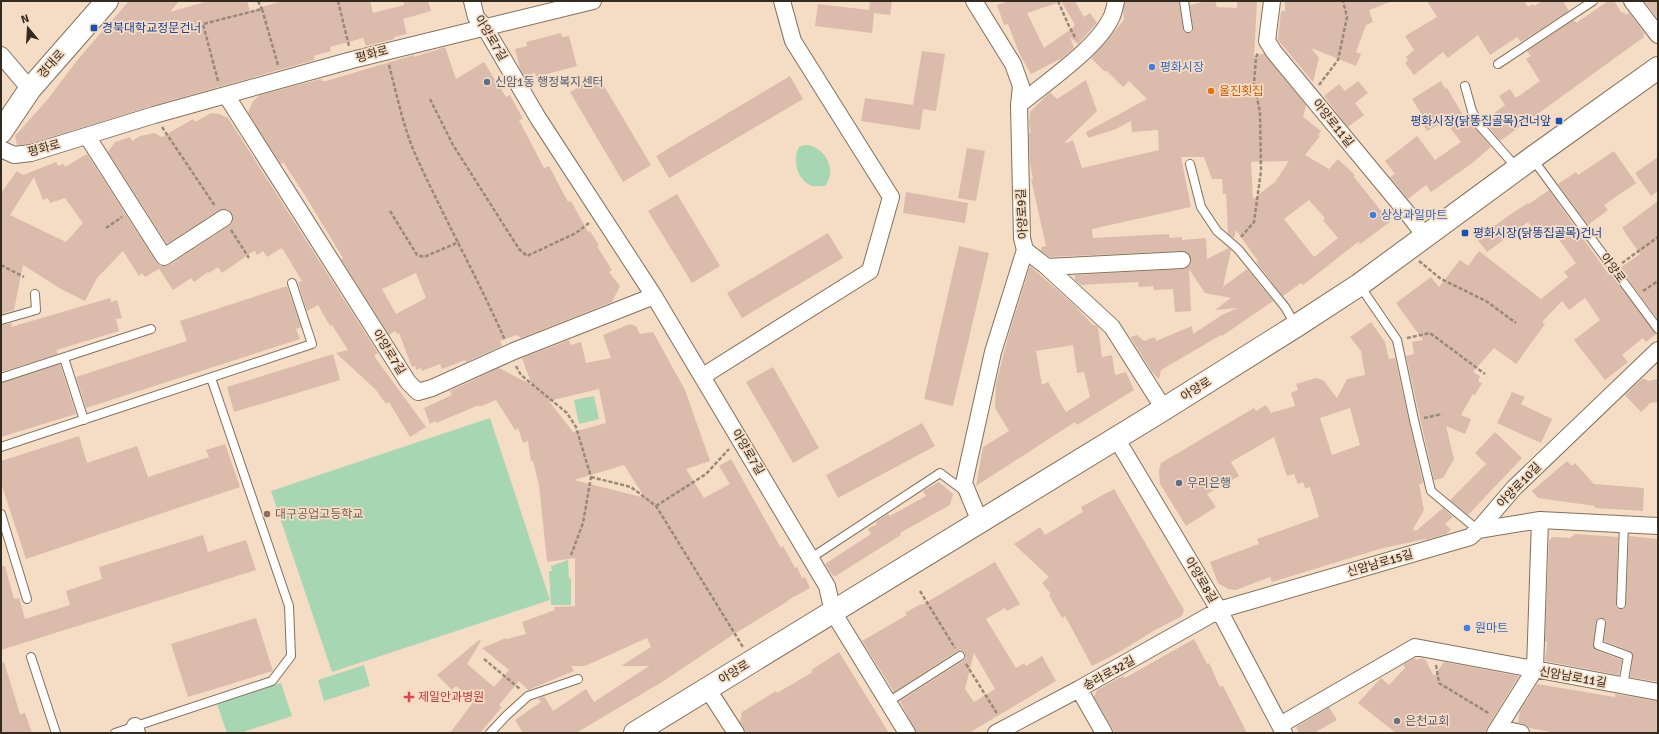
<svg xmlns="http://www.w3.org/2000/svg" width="1659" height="734" font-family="Signika,'Noto Sans KR',sans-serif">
  <rect width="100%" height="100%" fill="#f5ddc5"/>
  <path fill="#a7d6b3" d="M805,145C825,146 838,170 825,186C820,186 816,187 812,186C797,181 792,159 799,147Z
    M594,396L599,419L579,424L574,400Z
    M490,418L550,600L332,672L271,491Z
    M568,560L569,579H571V605H551L549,571H552L551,566Z
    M364,665L370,686L324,701L318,680Z
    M281,683L292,716L240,733H227L217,704Z"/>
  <path fill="#dbbbac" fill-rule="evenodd" d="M129,1H179L170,12L208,1H247L250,11L281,1H370L373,13L404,5L403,1H428L431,11L403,19L407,34L394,37V39L366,46L363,38L330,47L331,51L314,56L315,60L151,106L29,144L17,145L15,136L47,100L79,58Z
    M870,1H892L890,15L874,13L872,33L815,26L818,4L869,10Z
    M1009,1H1056L1057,3L1027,13L1044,48L1074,27L1073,26L1075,25L1061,1H1075L1084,17L1090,13L1097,23L1078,44L1070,37L1074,48L1062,58L1031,74L1019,53L1008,24L1004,25L997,5Z
    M1125,1H1179L1183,29L1184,32L1188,33L1192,32L1193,28L1190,5L1207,1H1215L1217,7L1237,8V1H1257L1254,57L1264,53L1306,105L1303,117L1321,131L1318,135L1320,136L1305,155L1329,169L1338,159L1355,175L1354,177L1390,222L1360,244L1358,242L1303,285L1301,283L1283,296L1256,262L1258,261L1236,230L1234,238L1228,234L1226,194H1223L1222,179H1212L1204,157H1181L1191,207L1092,229L1093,238L1169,234V238L1182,237V240L1206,238L1207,259L1229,248L1231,250L1223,287L1247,269L1273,301L1222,336L1221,335L1161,370L1159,379L1153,373L1130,337L1137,335L1144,341L1155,337L1156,341L1192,326L1193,334L1222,315L1238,308L1215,310L1231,298L1205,293L1189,269L1191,311L1175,312L1173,289L1154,290L1153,286L1139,287L1138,282L1099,284L1098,282V284L1081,285L1075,280V275L1182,269L1190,265L1191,259L1187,252L1182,251L1050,257L1041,251V247L1046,246L1031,179H1033L1030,163L1029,133H1031L1029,124L1030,112L1050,92L1057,99L1086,80L1097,111L1065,142L1067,143L1073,140L1082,168L1159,150L1158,130L1132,132L1131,121L1116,129L1088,138L1086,132L1147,99L1129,81L1123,87L1107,71H1104L1091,58L1124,20L1123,12ZM1289,161L1275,182L1253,199L1251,162ZM1309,200L1325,218L1323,220L1338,238L1314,257L1284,219Z
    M1285,1H1390V2L1369,10L1373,22L1366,25L1356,52L1361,54L1356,66L1311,48L1319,58L1313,82L1278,40L1281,11H1285Z
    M1427,1H1524L1528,7L1533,4L1534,6L1542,1H1563L1569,11L1521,42L1517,37L1490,55L1478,35L1448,58L1443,52L1414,75L1405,63L1408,60L1406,57L1414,50L1405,36L1437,17Z
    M1608,1H1614L1622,13L1624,12L1626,15L1629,13L1645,34L1643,35L1644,37L1500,141L1484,121L1505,105L1499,96L1510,89L1516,98L1540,81L1526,59L1531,56L1527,51L1574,20L1576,23Z
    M1644,1H1658V19Z
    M561,33L562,37L569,36L577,66L536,77L535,73L524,76L520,69L515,49L527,46L526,42Z
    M445,47L456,79L484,62L506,97L510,95L523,119L519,120L544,168L549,166L568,202L571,201L588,232L590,231L599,245L597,246L612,270L609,272L620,286L612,302L521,338L517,335L500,341L502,346L466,362L465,360L442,369L440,364L422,371L421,368L416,370L415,366L412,367L399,333L397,334L395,331L389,335L341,259L343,258L301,189L283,162L281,164L248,113L253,101L260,95L321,79L322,81H326L414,55V57ZM416,273L426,298L396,314L382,289Z
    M922,51L945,54L936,111L923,109L920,130L861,121L865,98L913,105Z
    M598,76L651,165L623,182L570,92Z
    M790,76L803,99L669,178L656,156Z
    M1358,81L1368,93L1355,103L1364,115L1348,127L1324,96L1339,84L1345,91Z
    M1441,81L1445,89L1447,88L1464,117L1466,116L1491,147L1471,164L1431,192L1426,185L1408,199L1390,177L1395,174L1385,161L1417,136L1435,160L1461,142L1445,121L1427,131L1419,117L1422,115L1412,99Z
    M211,113L219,114L228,118L378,353L374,356L426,427L410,437L389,402L386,404L376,390L336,353L348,350L332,325L330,326L318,305L307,311L298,283L302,281L282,248L267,257L263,251L257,255L255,251L252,252L222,273L218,267L209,273L208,272L194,282L191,278L173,290L159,269L145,277L142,273L139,276L123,251L97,278L85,301L61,289L23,265L14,310L1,314V193L17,171L23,175L56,162L58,166L64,164L65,167L87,154L156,262L160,266H165L169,265L229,226L233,218L232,213L228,209H223L167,244L108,152L115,142L130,137L132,141L140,136L154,133L162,137L193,119L195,122ZM34,177L43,200L48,198L50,203L65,198L83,223L66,242L10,215Z
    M967,148L985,151L976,201L958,198Z
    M1614,151L1636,183L1604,205L1608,210L1588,225L1558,184L1576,172L1578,175Z
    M1658,157V191L1651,196L1635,173Z
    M1549,190L1609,275L1611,274L1656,334L1646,342L1643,338L1622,355L1628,362L1605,380L1574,340L1600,320L1585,298L1569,310L1562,301L1542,322L1545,324L1516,364L1494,348L1473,372L1480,376L1478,381L1482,383L1475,395L1473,394L1461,415L1471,419L1465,434L1446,426L1454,459L1443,478L1434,480L1406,356L1414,354L1412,342L1423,340L1396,303L1431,277L1439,287L1460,260L1468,266L1479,251L1541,299L1568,277L1564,272L1576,263L1552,230L1540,239L1528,222L1487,252L1477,239L1508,216L1528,203L1529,204Z
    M906,192L968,203L965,223L903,213Z
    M677,194L720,266L692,283L648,211Z
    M1658,201V320L1620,268L1640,254L1622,228Z
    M828,233L843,258L742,318L727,293Z
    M959,246L989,253L953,406L924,399Z
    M1030,266L1073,304L1093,325H1095L1098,327L1102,357L1112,355L1115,375L1126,372L1134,390L1077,425L1075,422L976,486L983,447L1009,431L995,408L996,384L1008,337ZM1073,345L1077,373L1084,372L1090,397L1066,412L1048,382L1042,385L1036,351Z
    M287,286L301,327L296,329L300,339L86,408L76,377L187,341L180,321Z
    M110,298L111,302L117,300L122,318L116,319L119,331L56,350L58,354L1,372V325L12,323L11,327Z
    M1371,322L1385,342L1389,359L1395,358L1423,483L1419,484L1424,510L1413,529L1416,531L1443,508L1453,517L1445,524L1451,530L1446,534L1425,540V539L1383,548L1272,582L1270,577L1236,590L1228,589L1218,583L1210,562L1259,544L1257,539L1319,517L1310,487L1305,488L1303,482L1298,484L1294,474L1287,476L1274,437L1231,462L1239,476L1207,494L1216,507L1186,526L1160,484L1159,471L1161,463L1254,408L1256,411L1266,405L1271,413L1295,406L1291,393L1298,390L1296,384L1316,378L1323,380L1337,398L1347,379L1365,375L1361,351L1350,337ZM1350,408L1360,445L1332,455L1320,418Z
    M630,324L636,326L640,334L653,332L685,390L710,461L686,469L704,498L730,484L719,466L731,459L781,548L783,546L795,568L797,567L802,578L805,577L810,588L788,600V601L731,636L662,682L576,733H523L515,720L541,702L538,699L544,696L553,711L586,689L594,702L649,666H621L651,647L647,638L585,666H571L574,671L528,690L519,681L499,705L502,707L480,733H450L474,701L456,686L452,690L437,675L479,640L481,641L467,664L494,687L509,670L482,648L506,638L507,639L526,634L522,622L555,610L554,607L575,606V558L547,562L539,485L533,461H531L528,441L523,443L518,428L515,430L496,400L479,407V405L436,423L435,421L430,424L424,408L452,395L450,391L499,368L532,385L522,358L569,340L571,345L581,342L586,363L611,358L603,335ZM599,389L606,423L573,432L549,401ZM624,465L645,498L574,480Z
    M333,354L340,380L234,412L227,387Z
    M60,364L76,414L1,437V383Z
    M773,367L819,448L793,463L746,382Z
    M1642,379H1645L1648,381L1658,379V402L1650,403L1641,412L1625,395Z
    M1512,392L1525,397L1521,404L1552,419L1541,443L1497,423Z
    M922,423L935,446L838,498L826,475Z
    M1495,432L1522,458L1468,515L1450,500L1486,464L1475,453Z
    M79,436L87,463L137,446L148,477L209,457L206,450L225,444L240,487L26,559L1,483V461Z
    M1567,461L1572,466L1575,463L1594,484L1644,488L1643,511L1595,508V506L1538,498L1532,491Z
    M939,482L953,494L950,505L900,533L901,535L834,577L825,564L871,534L868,529L877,524L876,522L888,514L890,516L926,496L923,491Z
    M1114,489L1184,610L1182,616L1155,630L1121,651L1092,666L1065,616L1062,618L1049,595L1051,594L1042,583L1049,577L1014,544L1040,527L1045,535L1083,512L1081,507Z
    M1575,534L1618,537L1616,604V607L1620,609H1624L1626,604L1629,536L1658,539V682L1630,677L1633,654L1630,651L1604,641L1606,623V621L1602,618H1599L1596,622L1593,646L1596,650L1622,660L1619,675L1545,661L1547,642H1545L1549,541L1552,537L1570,538Z
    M203,535L208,552L246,540L256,570L1,650V566H5L14,599L19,598L25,619L70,605L66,591L102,579L99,567Z
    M995,562L1020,604L1007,611L1005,608L986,619L1016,668L1024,663L1026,666L1042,656L1056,681L969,733H916L900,701L963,661L965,658V653L962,651H957L894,692L862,641L907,615L905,613L921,604L922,605ZM974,653L995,689L974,702L965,689Z
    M256,618L273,671L188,697L171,644Z
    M1194,639L1207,664L1209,663L1220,687L1223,686L1247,733H1115L1094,697L1097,690L1123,676L1125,678Z
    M839,652L889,733H747L740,722L742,712L776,691L777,693L813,672L811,670Z
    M1415,658L1416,660L1422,658L1425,659L1434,676L1444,662L1519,676L1484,733H1396L1358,703L1381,678L1389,685L1405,668L1403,665Z
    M4,662L20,714L25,713L32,733H1V663Z
    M1537,684L1615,697V694L1658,701V733H1556L1529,728L1523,724L1518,723L1520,711Z
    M1329,707L1337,720L1314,733H1299L1296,727Z"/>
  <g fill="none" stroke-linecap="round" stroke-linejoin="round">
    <g stroke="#847059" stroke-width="10">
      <path id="lane" d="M1184,1L1188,28
        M1498,64L1593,1
        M1465,86L1472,111L1480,126L1517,168
        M1532,158L1658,329
        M1190,164L1201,207L1217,231L1238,249L1285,307L1296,326
        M1360,286L1397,340L1414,420L1431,491L1478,530
        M1,320L36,310L35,294
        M64,358L84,420
        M1,378L151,329
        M1,447L312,344L292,283
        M1,514L27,599
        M811,558L940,473L963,490L965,489
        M1621,604L1624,524
        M1601,623L1598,645L1628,656L1623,686
        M31,657L56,733
        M888,702L960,656
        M115,733L272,681L291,656L289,606L211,378
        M490,733L507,715L528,696L578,679"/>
    </g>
    <g stroke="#847059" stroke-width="18">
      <path id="street" d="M472,1L476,17L484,26L538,118L654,296L827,586L833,612L907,733
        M974,1L1013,64L1021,86L1019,105L1022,238L1025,250L1047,267L1112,327L1164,409
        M1272,1L1267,41L1274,52L1409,215L1425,236
        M1632,1L1658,35
        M1,55L30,89
        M226,95L408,382L418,392L432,388L514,351L654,296
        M1019,105C1046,82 1098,48 1112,16C1114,11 1115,6 1116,1
        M87,136L164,257L224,218
        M1,149L14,155L31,153L154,115L352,60L593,1
        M1047,267L1182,260
        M703,376L870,271L891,197L793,41L782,1
        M1116,438L1219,610L1284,733
        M980,522L964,483L993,352L1025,250
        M1478,530L1514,488L1658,350
        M707,688L736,733
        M1079,689L1104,733
        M1280,725L1415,647L1658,692
        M135,726L137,733
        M1498,728L1521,733
        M996,733L1079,689L1219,610L1470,537L1478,530L1540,520L1658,526
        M1495,733L1535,669L1540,520"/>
    </g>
    <g stroke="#847059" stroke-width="24">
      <path id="secondary" d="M1,132L30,89L107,1
        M635,733L1164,409L1296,326L1359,285L1532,158L1658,68"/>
    </g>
    <path stroke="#9a8978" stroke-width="2.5" stroke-dasharray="4 2" stroke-linecap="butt" d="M258,1L262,9
      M338,1L349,46
      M1058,1L1069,26L1076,39
      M389,65C397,95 403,127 416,156C444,218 477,277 505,340
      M218,81L203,24L262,9L278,65
      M1319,85L1338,60L1347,17L1343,1
      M430,99L453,145L519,249L527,256L576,233L589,223
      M162,127L215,206
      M390,211L417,255L424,257L459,242
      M106,228L122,217
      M231,230L249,258
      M1241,237L1254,222L1261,171L1260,112L1254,84L1256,57L1258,53
      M1419,261L1441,279L1486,301L1516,323
      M1622,263L1658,237
      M1,265L24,277
      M1643,291L1658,281
      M1407,338L1430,333L1485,374
      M516,366L521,375L567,413L576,427L591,477L583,523L571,555
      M1424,418L1442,414
      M591,477L631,487L656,506L743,647
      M656,506L706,474L729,449
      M920,591L955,648
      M484,659L520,689
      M966,664L998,715
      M1436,665L1439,683L1490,714"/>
    <use href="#lane" stroke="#fff" stroke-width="8"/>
    <use href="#street" stroke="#fff" stroke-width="16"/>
    <use href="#secondary" stroke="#fff" stroke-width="22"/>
  </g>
  <g fill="#1a4fb4" stroke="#f5ddc5" stroke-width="1.5">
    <rect x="90" y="24" width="8" height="8" rx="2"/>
    <rect x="1555" y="117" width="8" height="8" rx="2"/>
    <rect x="1461" y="229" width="8" height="8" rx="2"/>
  </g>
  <g fill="#3f7fe0" stroke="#f5ddc5" stroke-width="1.5">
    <circle cx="1152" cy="67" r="4"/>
    <circle cx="1373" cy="215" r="4"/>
    <circle cx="1467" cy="628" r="4"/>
  </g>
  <g fill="#5c6f8a" stroke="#f5ddc5" stroke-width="1.5">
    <circle cx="487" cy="82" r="4"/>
    <circle cx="1179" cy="483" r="4"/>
  </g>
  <circle fill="#e8710a" stroke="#f5ddc5" stroke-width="1.5" cx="1211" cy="91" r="4"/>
  <circle fill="#8d6e63" stroke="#f5ddc5" stroke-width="1.5" cx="267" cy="514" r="4"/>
  <path fill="#e0444e" stroke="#f5ddc5" stroke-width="1.5" d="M407 691h4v4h4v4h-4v4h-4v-4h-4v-4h4z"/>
  <circle fill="#6b7280" stroke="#f5ddc5" stroke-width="1.5" cx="1397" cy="721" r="4"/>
  <g text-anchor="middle" stroke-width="3.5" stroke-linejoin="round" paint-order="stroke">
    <g font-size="12" fill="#164399" stroke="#f5ddc5" text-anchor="start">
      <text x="102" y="32">경북대학교정문건너</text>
      <text x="1551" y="125" text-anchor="end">평화시장(닭똥집골목)건너앞</text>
      <text x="1473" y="237">평화시장(닭똥집골목)건너</text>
    </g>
    <g font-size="12" fill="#332a20" stroke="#f5ddc5">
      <text transform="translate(491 38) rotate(59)" y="4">아양로7길</text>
      <text transform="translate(372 54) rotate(-15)" y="4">평화로</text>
      <text transform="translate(51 64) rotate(-48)" y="4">경대로</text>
      <text transform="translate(1333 123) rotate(51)" y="4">아양로11길</text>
      <text transform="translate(44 148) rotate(-15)" y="4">평화로</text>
      <text transform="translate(1022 214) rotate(-93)" y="4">아양로9길</text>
      <text transform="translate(1613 268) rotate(54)" y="4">아양로</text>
      <text transform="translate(389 352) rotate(58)" y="4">아양로7길</text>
      <text transform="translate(1196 389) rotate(-32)" y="4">아양로</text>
      <text transform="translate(748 452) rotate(59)" y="4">아양로7길</text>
      <text transform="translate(1519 485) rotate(-46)" y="4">아양로10길</text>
      <text transform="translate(1380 563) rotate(-16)" y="4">신암남로15길</text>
      <text transform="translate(1201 580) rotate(59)" y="4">아양로8길</text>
      <text transform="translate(734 672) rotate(-31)" y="4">아양로</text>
      <text transform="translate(1109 673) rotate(-29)" y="4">송라로32길</text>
      <text transform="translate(1573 677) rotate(10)" y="4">신암남로11길</text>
    </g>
    <g font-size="12" fill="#366cbe" stroke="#f5ddc5" text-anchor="start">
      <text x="1160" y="71">평화시장</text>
      <text x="1381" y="219">상상과일마트</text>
      <text x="1475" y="632">원마트</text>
    </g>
    <g font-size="12" fill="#4e5e75" stroke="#f5ddc5" text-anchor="start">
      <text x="495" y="86">신암1동 행정복지센터</text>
      <text x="1187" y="487">우리은행</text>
    </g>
    <g font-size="12" fill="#c56008" stroke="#f5ddc5" text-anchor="start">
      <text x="1219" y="95">울진횟집</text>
    </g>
    <g font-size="12" fill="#785e54" stroke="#f5ddc5" text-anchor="start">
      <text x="275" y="518">대구공업고등학교</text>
    </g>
    <g font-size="12" fill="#be3a42" stroke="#f5ddc5" text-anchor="start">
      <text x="418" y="701">제일안과병원</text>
    </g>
    <g font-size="12" fill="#5b616d" stroke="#f5ddc5" text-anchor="start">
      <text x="1405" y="725">은천교회</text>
    </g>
  </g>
  <rect width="1659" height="734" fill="none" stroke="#332a20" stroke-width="4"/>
  <g transform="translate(28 28) rotate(342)" stroke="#f5ddc5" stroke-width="3" paint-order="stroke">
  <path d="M0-3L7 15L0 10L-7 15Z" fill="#332a20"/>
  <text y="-6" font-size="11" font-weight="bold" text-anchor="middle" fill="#332a20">N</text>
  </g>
</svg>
